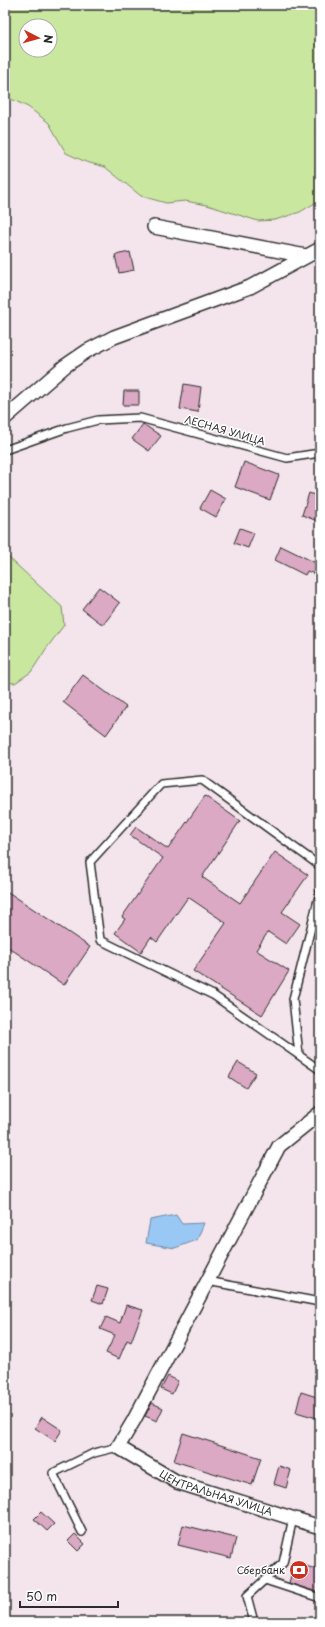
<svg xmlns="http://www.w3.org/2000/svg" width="325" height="1627" font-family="'Playpen Sans',sans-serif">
  <rect width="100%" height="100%" fill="#f4e5ed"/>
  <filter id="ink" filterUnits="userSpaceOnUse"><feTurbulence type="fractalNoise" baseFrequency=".025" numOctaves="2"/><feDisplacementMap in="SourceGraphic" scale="8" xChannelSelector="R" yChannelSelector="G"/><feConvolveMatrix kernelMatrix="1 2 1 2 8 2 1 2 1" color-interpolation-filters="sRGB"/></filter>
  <g filter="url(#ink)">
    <path fill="#cae79f" stroke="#7a8965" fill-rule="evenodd" d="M5,5H320V200L300,212L275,220L258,221L207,205L185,201L166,203L141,196L105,167L86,162L66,153L49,123L28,107L5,96ZM26,26H50V50H26Z
      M5,554L62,607L64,625L46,649L31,672L15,683L5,682Z"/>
    <path fill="#99c8f4" stroke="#6d89a4" d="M176,1215L182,1224L204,1223L197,1240L175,1248L146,1243L150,1220Z"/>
    <path fill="#dca9c4" stroke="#2b2b2b" d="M130,252L134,270L119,273L115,255Z
      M184,384L201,387L198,412L180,409Z
      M124,391H139V405H123Z
      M143,424L161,436L149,451L132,439Z
      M244,462L279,475L270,500L235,487Z
      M210,490L226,499L216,517L200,508Z
      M309,493L320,497V522L302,515Z
      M240,528L254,533L248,548L234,543Z
      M281,546L320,565V576L307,571L305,575L275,560Z
      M99,587L120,603L103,625L82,609Z
      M83,675L126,707L106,735L63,702Z
      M205,796L240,821L202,877L240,903L275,852L308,875L282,912L300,924L286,944L268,932L256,950L289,971L262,1015L193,971L226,923L188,897L157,942L151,937L141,952L115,933L125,919L122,917L163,858L130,835L136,827L168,849Z
      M5,890L90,947L64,985L5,945Z
      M238,1062L256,1073L246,1088L229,1077Z
      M97,1286L108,1289L103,1304L92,1300Z
      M126,1305L143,1310L131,1342L127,1340L119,1359L106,1353L115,1335L100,1329L106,1317L120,1323Z
      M168,1376L178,1381L172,1394L161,1389Z
      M301,1392L320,1398V1419L296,1412Z
      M152,1403L163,1408L157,1421L145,1416Z
      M42,1417L62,1430L55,1441L35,1428Z
      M183,1433L261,1458L252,1485L174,1461Z
      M279,1466L291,1470L286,1488L274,1484Z
      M41,1512L54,1524L47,1531L34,1519Z
      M183,1525L236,1538L231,1558L178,1545Z
      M75,1534L85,1544L78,1551L68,1541Z
      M294,1563L320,1570V1593L289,1583Z"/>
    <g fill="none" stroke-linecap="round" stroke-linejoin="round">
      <g stroke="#2b2b2b" stroke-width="10">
        <path id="service" d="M5,450L67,428L98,420L140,418L287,458L320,453
          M320,866L202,780L161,784L90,862L100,940L213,995L320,1070
          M299,1055L293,999L320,892
          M207,1281L320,1302
          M82,1532L53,1473L94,1453L118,1447
          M265,1580L320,1598
          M254,1622L247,1596L283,1563L293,1518"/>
      </g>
      <g stroke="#2b2b2b" stroke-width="16">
        <g id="minor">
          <path d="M154,227L306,256"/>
          <path d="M5,418L65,366L87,351L114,337L250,287L320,249"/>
          <path id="s1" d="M320,1113L279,1146L134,1420L118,1447L177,1482L320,1527"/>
        </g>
      </g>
      <use href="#service" stroke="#fff" stroke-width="7"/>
      <use href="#minor" stroke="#fff" stroke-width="13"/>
    </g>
  </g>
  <defs>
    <g id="bank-disc" transform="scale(1)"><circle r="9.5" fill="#c8321e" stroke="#fff"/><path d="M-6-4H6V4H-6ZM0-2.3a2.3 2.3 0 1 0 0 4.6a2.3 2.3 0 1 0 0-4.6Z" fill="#fff"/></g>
  </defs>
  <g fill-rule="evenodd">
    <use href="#bank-disc" x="299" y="1570"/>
  </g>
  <g text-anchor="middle" stroke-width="3" stroke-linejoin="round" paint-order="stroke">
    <g font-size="10" fill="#2b2b2b" stroke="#fff">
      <text transform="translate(225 430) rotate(16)" y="4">ЛЕСНАЯ УЛИЦА</text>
      <text dy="4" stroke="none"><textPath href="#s1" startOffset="503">ЦЕНТРАЛЬНАЯ УЛИЦА</textPath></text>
    </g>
    <g font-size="10" fill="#2b2b2b" stroke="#fff" text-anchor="end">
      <text x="285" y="1574">Сбербанк</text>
    </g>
  </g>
  <rect width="325" height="1627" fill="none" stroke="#fff" stroke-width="20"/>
  <rect x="10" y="10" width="305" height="1607" fill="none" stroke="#2b2b2b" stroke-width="1.5" filter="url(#ink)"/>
  <g transform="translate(38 38) rotate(96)"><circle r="19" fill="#ffffff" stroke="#aaaaaa"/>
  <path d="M0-3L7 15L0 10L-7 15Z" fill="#c8321e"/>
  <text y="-6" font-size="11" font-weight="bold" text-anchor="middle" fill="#2b2b2b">N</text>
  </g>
  <path d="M20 1601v6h98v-6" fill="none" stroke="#2b2b2b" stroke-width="2"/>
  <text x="26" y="1601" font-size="12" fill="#2b2b2b" stroke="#ffffff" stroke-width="3" paint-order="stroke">50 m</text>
</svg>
